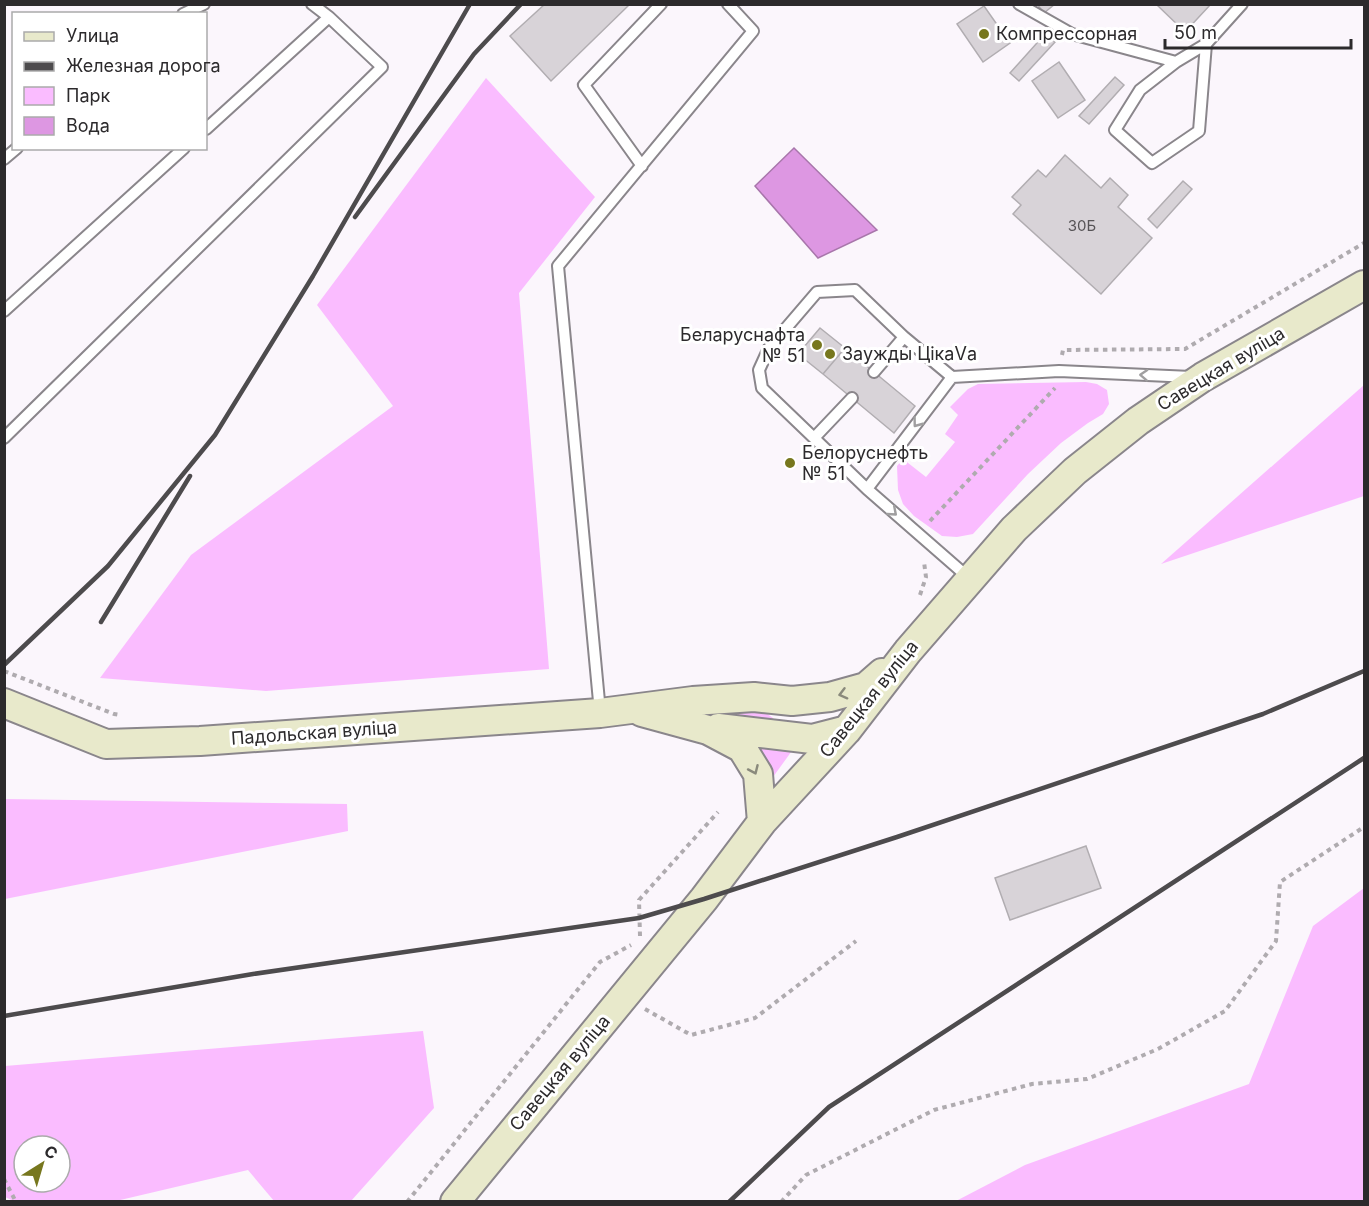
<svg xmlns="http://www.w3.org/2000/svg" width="1369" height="1206" font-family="Inter,sans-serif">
  <rect width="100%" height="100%" fill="#fbf6fc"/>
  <path fill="#fabcff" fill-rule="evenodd" d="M486,78L595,197L519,293L549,669L266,691L100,678L191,555L393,406L317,305Z
    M1086,382L1097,384L1107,390L1109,404L1103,414L1088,423L1061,443L1028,474L973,534L957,537L942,536L914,516L903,504L898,490L897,466L903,459L926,477L955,442L945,434L958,415L950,407L968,389L978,384Z
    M1364,385V496L1161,564Z
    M689,709L763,711L773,718L774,726H748Z
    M759,744L794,748L773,777Z
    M5,799L347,804L348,831L5,899Z
    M1364,888V1201H956L1025,1165L1249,1084L1313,926Z
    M423,1031L434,1108L351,1201H274L248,1170L116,1201L16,1202L5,1197V1066ZM24,1146H60V1182H24Z"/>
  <path fill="#dd97e2" stroke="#a876ab" stroke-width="1.5" d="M794,148L877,230L818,258L755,186Z"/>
  <path fill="#d8d3d8" stroke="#b1adb1" stroke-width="1.5" d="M545,4H630L551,81L510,36Z
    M1037,4H1055L1044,13Z
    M1156,4H1211L1185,32Z
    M984,6L1010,43L983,62L957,24Z
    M1045,34L1055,42L1019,81L1010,73Z
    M1059,62L1085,100L1058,118L1032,81Z
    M1115,77L1124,85L1089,124L1079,116Z
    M1065,155L1101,188L1110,178L1128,195L1118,207L1152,238L1101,294L1013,214L1021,205L1012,197L1038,170L1046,177Z
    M1183,181L1192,189L1157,228L1148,219Z
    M820,328L845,348L823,374L798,354Z
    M845,348L915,406L894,433L823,374Z
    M1086,846L1101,888L1010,920L995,878Z"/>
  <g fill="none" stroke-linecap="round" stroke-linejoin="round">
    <g stroke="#8a868b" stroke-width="14">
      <path id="service" d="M1019,4L1072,34L1176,62
        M183,14L204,4
        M1206,44L1199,131L1152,163L1115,130L1140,90L1176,62L1206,44L1242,4
        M206,129L329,17
        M4,159L17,148
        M642,166L584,85L661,4
        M4,311L184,148
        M874,372L904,337L952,377L1059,371L1191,377
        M852,398L814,438L867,489L969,578
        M4,438L382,67L329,17L312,4
        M814,438L762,388L759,370L769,348L817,292L855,290L904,337
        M867,489L952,377
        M600,712L558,266L753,31L728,4"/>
    </g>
    <g stroke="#8a868b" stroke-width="32">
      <path id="secondary" d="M4,703L106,744L200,741L600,713L693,701L754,697L792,701L830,697L866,687L882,673
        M642,712L708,730L742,748L758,774L762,822
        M718,728L812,739L847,730
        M455,1202L704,899L762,822L847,730L908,651L1014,529L1075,471L1138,421L1203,377L1364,285"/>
    </g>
    <path stroke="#afabaf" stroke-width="4" stroke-dasharray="4.5 4.5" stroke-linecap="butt" d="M1062,355L1063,350L1185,349L1364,243
      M930,521L1055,388
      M920,595L926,577L924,562
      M4,671L114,714L120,715
      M640,936L639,900L718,812
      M645,1009L691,1035L755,1018L856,941
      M4,1179L16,1202
      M407,1202L600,962L631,945
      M781,1202L806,1175L934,1110L1032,1084L1087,1079L1158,1049L1225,1011L1276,941L1280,882L1364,827"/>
    <use href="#service" stroke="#fff" stroke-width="10"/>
    <use href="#secondary" stroke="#e8e9cb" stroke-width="28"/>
    <path stroke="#4d4b4d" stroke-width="4.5" d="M355,217L474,54L521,4
      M101,622L190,476
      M4,665L108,566L215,435L313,276L470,4
      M4,1016L253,974L639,918L704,899L897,837L1263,714L1364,671
      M729,1202L829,1107L1364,758"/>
  </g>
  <defs><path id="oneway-chevron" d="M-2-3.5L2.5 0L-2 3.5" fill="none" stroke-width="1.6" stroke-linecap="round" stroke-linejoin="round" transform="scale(1.5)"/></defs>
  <g stroke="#a09fa0">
    <use href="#oneway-chevron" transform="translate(1144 375) rotate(-177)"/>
    <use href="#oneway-chevron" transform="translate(917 423) rotate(127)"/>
    <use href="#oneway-chevron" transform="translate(893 512) rotate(41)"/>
  </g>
  <g stroke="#8a8a7c">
    <use href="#oneway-chevron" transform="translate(843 694) rotate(165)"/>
    <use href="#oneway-chevron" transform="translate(754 770) rotate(66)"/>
  </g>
  <g fill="#77771e" stroke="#fff" stroke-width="2">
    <circle cx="984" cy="34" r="6"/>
    <circle cx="817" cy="345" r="6"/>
    <circle cx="830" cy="354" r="6"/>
    <circle cx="790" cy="463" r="6"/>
  </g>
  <g text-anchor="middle" stroke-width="6" stroke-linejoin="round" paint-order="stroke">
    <g font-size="15" fill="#575457">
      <text x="1082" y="231">30Б</text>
    </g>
    <g font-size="18" fill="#2c2a2c" stroke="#fff" text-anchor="start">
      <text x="996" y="40">Компрессорная</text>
      <text x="805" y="341" text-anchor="end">Беларуснафта<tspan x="805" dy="21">№ 51</tspan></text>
      <text x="842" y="360">Заужды ЦікаVа</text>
      <text x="802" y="459">Белоруснефть<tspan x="802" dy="21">№ 51</tspan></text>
    </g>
    <g font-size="18" fill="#2c2a2c" stroke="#fff">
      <text transform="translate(1221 369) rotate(-31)" y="6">Савецкая вуліца</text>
      <text transform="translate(869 699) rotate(-51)" y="6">Савецкая вуліца</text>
      <text transform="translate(314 733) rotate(-4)" y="6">Падольская вуліца</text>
      <text transform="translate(560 1073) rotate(-50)" y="6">Савецкая вуліца</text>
    </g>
  </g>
  <rect width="1369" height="1206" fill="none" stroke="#2c2a2c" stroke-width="12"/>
  <rect x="12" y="12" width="195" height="138" fill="#ffffff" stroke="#abaaab" stroke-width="1.5"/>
  <rect x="24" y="32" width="30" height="9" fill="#e8e9cb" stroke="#abaaab" stroke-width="1.5"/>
  <text x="66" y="42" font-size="18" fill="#2c2a2c">Улица</text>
  <rect x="24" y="62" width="30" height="9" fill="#4d4b4d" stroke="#abaaab" stroke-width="1.5"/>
  <text x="66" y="72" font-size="18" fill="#2c2a2c">Железная дорога</text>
  <rect x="24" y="87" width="30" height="18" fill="#fabcff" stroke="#abaaab" stroke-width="1.5"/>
  <text x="66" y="102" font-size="18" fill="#2c2a2c">Парк</text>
  <rect x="24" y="117" width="30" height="18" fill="#dd97e2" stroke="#abaaab" stroke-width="1.5"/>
  <text x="66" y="132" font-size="18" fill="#2c2a2c">Вода</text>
  <g transform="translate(42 1164) rotate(37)"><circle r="28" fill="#ffffff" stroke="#abaaab" stroke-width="1.5"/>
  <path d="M0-4.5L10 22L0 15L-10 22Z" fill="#77771e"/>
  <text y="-9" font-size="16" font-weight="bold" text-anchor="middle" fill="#2c2a2c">С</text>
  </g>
  <path d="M1165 39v9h186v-9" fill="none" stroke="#2c2a2c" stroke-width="3"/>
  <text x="1174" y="39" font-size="18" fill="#2c2a2c" stroke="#ffffff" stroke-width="4.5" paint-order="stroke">50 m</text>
</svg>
